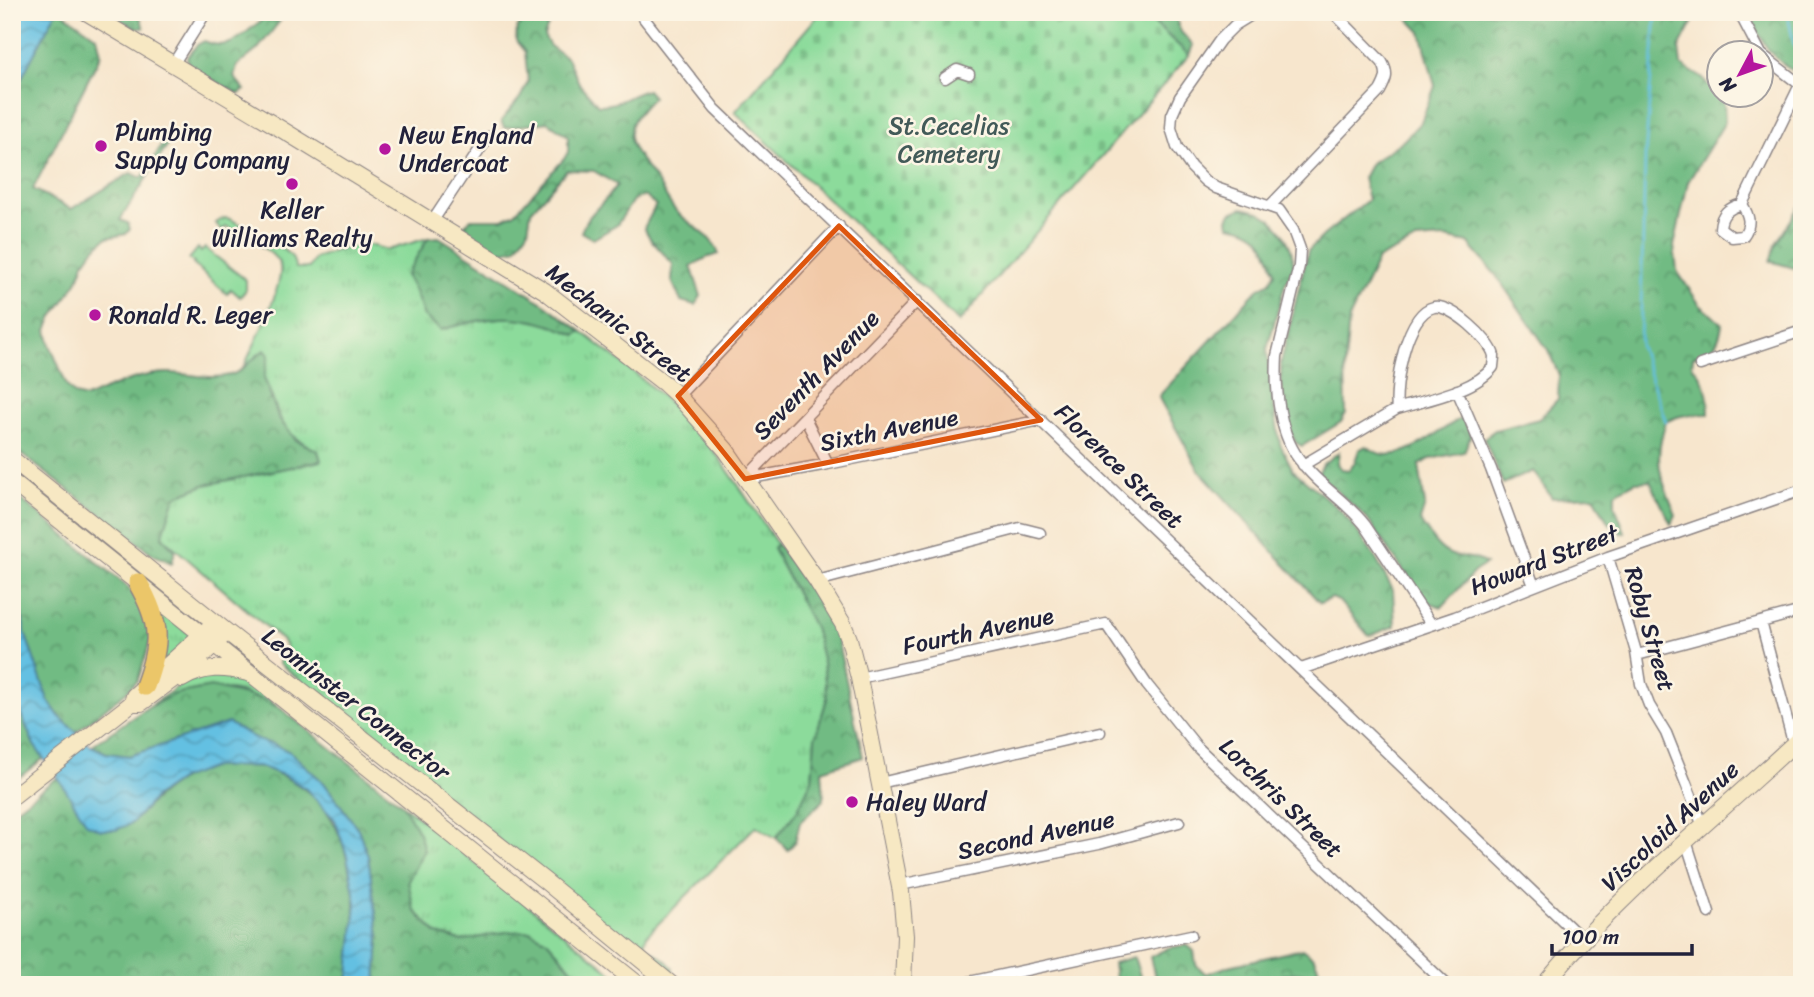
<svg xmlns="http://www.w3.org/2000/svg" width="1814" height="997" font-family="Sriracha,sans-serif">
  <defs>
    <pattern id="grass-tufts" width="24" height="20" patternUnits="userSpaceOnUse" patternTransform="scale(1.75)"><rect width="24" height="20" fill="#8cdb9b"/><path d="M3 7l-1-3M5 7V3M7 7l1-3M15 17l-1-3M17 17v-4M19 17l1-3" fill="none" stroke="#78bc86"/></pattern>
    <pattern id="forest-crowns" width="20" height="18" patternUnits="userSpaceOnUse" patternTransform="scale(1.75)"><rect width="20" height="18" fill="#71bb83"/><path d="M2 6a3 3 0 1 1 6 0M12 15a3 3 0 1 1 6 0" fill="none" stroke="#5c986c"/></pattern>
    <pattern id="cemetery-stones" width="16" height="16" patternUnits="userSpaceOnUse" patternTransform="scale(1.75)"><rect width="16" height="16" fill="#8cdb9b"/><path d="M2 7V4a2 2 0 0 1 4 0v3zM10 15v-3a2 2 0 0 1 4 0v3z" fill="#78bc86"/></pattern>
    <pattern id="water-waves" width="16" height="10" patternUnits="userSpaceOnUse" patternTransform="scale(1.75)"><rect width="16" height="10" fill="#64c0e2"/><path d="M0 5q4-4 8 0t8 0" fill="none" stroke="#529cb8"/></pattern>
  </defs>
  <rect width="100%" height="100%" fill="#fcf5e5"/>
  <filter id="ink" filterUnits="userSpaceOnUse"><feTurbulence type="fractalNoise" baseFrequency=".0143" numOctaves="2"/><feDisplacementMap in="SourceGraphic" scale="14" xChannelSelector="R" yChannelSelector="G"/><feConvolveMatrix kernelMatrix="1 2 1 2 8 2 1 2 1" color-interpolation-filters="sRGB"/></filter>
  <filter id="wash" filterUnits="userSpaceOnUse"><feTurbulence type="fractalNoise" baseFrequency=".00686" numOctaves="4" result="noise"/><feDisplacementMap in="SourceGraphic" scale="28" xChannelSelector="R" yChannelSelector="G"/><feGaussianBlur stdDeviation="1.57" result="paint"/><feColorMatrix in="noise" values="0 0 0 0 0 0 0 0 0 0 0 0 0 0 0 0 0 1.4 0 .05"/><feComposite in="paint" operator="in"/></filter>
  <g filter="url(#wash)">
    <rect width="100%" height="100%" fill="#f7e6cd"/>
    <path fill="url(#grass-tufts)" stroke="#577e6b" stroke-width="2" d="M224,218L230,219L277,244L292,257L296,268H309L315,258L347,247L366,244L388,250L428,238L406,276L414,289L424,316L441,330C496,314 522,312 576,335L581,331C619,361 659,390 692,425C725,461 750,504 777,544L773,549L814,627L823,662L827,699L815,738L812,780L797,811L776,838L756,826L647,935L644,943C652,955 666,956 673,969L670,978L279,663L282,655L287,649L283,641L162,537L174,497L204,485L321,461L318,451C275,430 282,417 264,378L243,369C251,350 288,279 279,263C272,249 240,234 226,226L223,230L220,229L216,223Z
      M198,248L201,252L205,248L246,280V290L240,297L231,289L227,294L193,264L194,263L189,259Z
      M160,610L190,634V638L158,669Z
      M211,674L240,678L252,685L280,708C222,681 199,681 142,711L187,681Z
      M403,805L627,985H591L576,974L547,940L506,932L461,941L437,934L414,910L407,881L424,850Z"/>
    <path fill="url(#forest-crowns)" stroke="#4a6e5f" stroke-width="2" d="M56,12H62L97,37L101,54L33,189L71,209L131,173L142,178L164,141L168,144L120,220L128,223L130,229L126,234L106,238L94,249L84,263L77,282L52,318L47,330L50,345L67,386L75,395L86,398C111,387 142,372 170,373C189,374 210,380 230,375C244,372 252,357 265,350L269,355L264,378L279,419L296,440L318,451L321,461L204,485L175,497L162,537L175,550L172,563L154,555L12,447V102L22,77Z
      M106,12H138L144,28H136Z
      M528,12H553L544,36L550,46L567,58L580,85L598,105C618,106 628,95 647,90L653,97C616,133 628,143 656,180C663,190 668,203 677,212C691,226 712,235 719,254L706,258L691,266L701,296L695,305L681,301L672,281L673,264L651,240L644,228L656,205L644,196L633,200L617,225L593,239L581,232C588,212 606,203 617,185L594,171L567,170L531,211L528,231L516,248L500,252L468,234L463,227L471,219H503L515,213L564,159L568,152V136L548,122L504,128L501,121L520,98L528,82L525,52L516,41L517,28Z
      M1152,12H1178L1176,18L1181,32L1193,45L1189,55L1148,17Z
      M1402,12H1698L1679,48L1681,65L1702,78L1724,103L1725,122L1688,182L1674,246L1677,271L1700,305L1722,324C1719,346 1713,349 1693,357L1692,366C1706,378 1709,396 1709,414C1693,414 1680,414 1666,422C1652,462 1661,478 1676,515L1671,524L1650,481L1635,482L1615,493V506L1625,532L1621,533L1608,522L1594,496L1552,498L1533,471L1503,484L1484,438L1495,430L1539,419L1558,399L1559,375L1548,350L1495,274L1468,243L1445,238L1416,240L1378,259L1349,319L1345,364L1346,413L1341,422L1302,446L1296,443L1291,433L1281,385V362L1308,251L1324,235L1368,200L1363,178L1371,163L1404,140L1421,122L1435,86L1421,32Z
      M1750,12H1802V78C1770,56 1763,48 1750,12Z
      M268,16L280,21L257,50L237,66L234,77L245,90L239,94L193,70L188,64L187,57L197,45L204,41C235,54 244,30 268,16Z
      M1802,203V266L1797,269L1770,261L1777,242Z
      M1242,208L1259,212L1271,219L1284,234L1291,249L1294,266L1285,284L1267,349L1270,381L1280,444L1293,470L1339,509L1355,528L1376,559L1393,590L1395,626L1369,636L1339,601L1332,598L1320,603L1199,470L1160,400L1159,396L1258,289L1270,282L1275,272C1265,243 1262,230 1229,225L1228,219L1231,213Z
      M439,237L546,305L581,331L576,335C522,312 496,314 441,330L424,316L414,289L406,275L428,238Z
      M1462,418L1471,435L1464,452L1430,459L1419,465L1425,505L1420,521C1429,533 1437,550 1452,555C1466,559 1472,555 1486,564L1474,572L1442,607L1425,601L1365,516L1318,474L1323,464L1339,452L1337,464L1341,469L1349,470L1354,464L1359,450L1366,446C1370,448 1376,453 1381,454C1408,460 1441,428 1462,418Z
      M12,492L128,587L140,602L151,639L138,680L126,692L76,732L59,716L48,701L25,633L12,568Z
      M777,544L814,596L836,634L863,757L822,770L824,800L800,822L795,842L788,850L776,838L797,811L812,780L815,738L827,699L823,662L814,627L773,548Z
      M211,687L259,698L280,708L403,805L419,833L424,850L408,881L414,910L437,934L461,941L506,932L530,931L547,940L576,974L591,985H376L379,936L368,856L358,829L324,783L290,752L273,744L260,741L228,723L129,756L106,753L91,746L142,711L174,694Z
      M12,692L34,745L44,758L12,783Z
      M258,766C314,785 340,814 350,873C352,883 355,894 355,904C355,931 350,958 348,985H12V812L58,777L62,784L132,823C154,798 179,774 213,767C227,765 244,767 258,766Z
      M1187,945L1194,951L1196,965L1206,974L1229,966L1302,949L1314,958L1319,969L1316,974L1294,973L1235,985H1157L1150,957L1168,948Z
      M1134,957L1143,985H1116L1113,963Z"/>
    <path fill="url(#cemetery-stones)" stroke="#577e6b" stroke-width="2" d="M811,12H1152L1148,18L1189,55L959,322L735,112L816,18Z"/>
    <path fill="url(#water-waves)" stroke="#43718e" stroke-width="2" d="M24,12H56L22,77L12,102V28Z
      M12,568L25,633L48,700L59,716L91,746L106,753L129,756L228,723L260,741L273,744L290,752L324,783L358,829L368,856L379,936L376,985H348L356,903L347,856L335,820L306,789L283,775L258,766L214,767L181,779L156,796L132,823L116,830H101L87,824L62,784L34,745L12,692Z"/>
    <g fill="none" stroke-linecap="round" stroke-linejoin="round">
      <path stroke="#64c0e2" stroke-width="2.5" d="M1656,12L1645,157L1640,346L1666,422
        M1787,12L1794,44L1802,54"/>
    </g>
  </g>
  <g filter="url(#ink)">
    <g fill="none" stroke-linecap="round" stroke-linejoin="round">
      <g stroke="#8c8484" stroke-width="13">
        <path id="minor" d="M639,12L715,109L1582,939
          M1256,12L1235,25L1220,40L1180,97L1172,115L1171,128L1177,147L1191,167L1205,181L1216,188L1279,210L1293,230L1300,249L1299,266L1277,356C1275,391 1279,437 1303,464C1321,487 1347,502 1365,525L1431,624
          M1739,12L1760,52
          M1762,55L1802,86
          M172,66L206,12
          M945,78L957,70L969,74
          M1742,204C1749,216 1752,224 1743,236L1732,237L1720,228C1721,213 1729,208 1742,204L1800,85
          M1270,206L1380,91C1386,80 1389,74 1382,62L1333,12
          M432,222L488,137
          M1700,365L1802,331
          M1457,390L1491,469L1534,586
          M678,396L839,226
          M805,418L828,464
          M1303,465L1397,409C1394,385 1406,313 1434,307C1451,304 1491,340 1494,356C1494,360 1493,364 1493,367C1475,391 1425,400 1397,409
          M745,479L828,464L1041,420
          M745,479L917,301
          M1608,557L1636,652L1641,684L1649,705L1666,733L1703,826
          M817,581L1020,528L1040,533
          M1761,622L1802,776
          M1637,655L1802,611
          M1301,669L1455,617L1608,557L1802,490
          M859,678L1106,624L1147,685L1197,747L1447,985
          M880,783L1100,732
          M1686,841L1709,913
          M900,885L1099,844L1179,822
          M955,985L1191,935"/>
      </g>
      <g stroke="#8c8484" stroke-width="18">
        <path id="secondary" d="M86,12L281,129L545,291L665,384L678,396L726,450L817,581L843,624L849,639L859,678L901,892L905,936L903,985
          M12,459L227,632L545,881L672,985
          M12,482L639,985
          M182,679C204,666 224,667 248,673
          M135,703H141L191,666L222,637
          M12,797L132,703L134,696L208,629
          M1544,985C1620,892 1715,818 1802,736"/>
      </g>
      <g stroke="#8c8484" stroke-width="22">
        <path id="motorway" d="M138,583C161,623 161,643 145,686"/>
      </g>
      <use href="#minor" stroke="#fff" stroke-width="10"/>
      <use href="#secondary" stroke="#f7e8c3" stroke-width="16"/>
      <use href="#motorway" stroke="#ebc669" stroke-width="19"/>
    </g>
  </g>
  <path fill="#de560e" fill-opacity="0.2" stroke="#de560e" stroke-width="5" stroke-linejoin="round" d="M839,226L1041,420L745,479L678,396Z"/>
  <g fill="#b5179e" stroke="#fcf5e5" stroke-width="2.5">
    <circle cx="101" cy="146" r="7"/>
    <circle cx="385" cy="149" r="7"/>
    <circle cx="292" cy="184" r="7"/>
    <circle cx="95" cy="315" r="7"/>
    <circle cx="852" cy="802" r="7"/>
  </g>
  <g text-anchor="middle" stroke-width="5" stroke-linejoin="round" paint-order="stroke">
    <g font-size="24" fill="#425a58" stroke="#fcf5e5">
      <text x="949" y="134">St.Cecelias<tspan x="949" dy="28">Cemetery</tspan></text>
    </g>
    <g font-size="24" fill="#22223b" stroke="#fcf5e5" text-anchor="start">
      <text x="115" y="140">Plumbing<tspan x="115" dy="28">Supply Company</tspan></text>
      <text x="399" y="143">New England<tspan x="399" dy="28">Undercoat</tspan></text>
      <text x="292" y="218" text-anchor="middle">Keller<tspan x="292" dy="28">Williams Realty</tspan></text>
      <text x="109" y="323">Ronald R. Leger</text>
      <text x="866" y="810">Haley Ward</text>
    </g>
    <g font-size="24" fill="#22223b" stroke="#fcf5e5">
      <text transform="translate(619 323) rotate(38)" y="8">Mechanic Street</text>
      <text transform="translate(816 375) rotate(-46)" y="8">Seventh Avenue</text>
      <text transform="translate(889 430) rotate(-11)" y="8">Sixth Avenue</text>
      <text transform="translate(1119 466) rotate(44)" y="8">Florence Street</text>
      <text transform="translate(1544 560) rotate(-21)" y="8">Howard Street</text>
      <text transform="translate(1650 629) rotate(74)" y="8">Roby Street</text>
      <text transform="translate(978 631) rotate(-12)" y="8">Fourth Avenue</text>
      <text transform="translate(356 704) rotate(38)" y="8">Leominster Connector</text>
      <text transform="translate(1281 798) rotate(44)" y="8">Lorchris Street</text>
      <text transform="translate(1670 826) rotate(-43)" y="8">Viscoloid Avenue</text>
      <text transform="translate(1036 835) rotate(-12)" y="8">Second Avenue</text>
    </g>
  </g>
  <rect width="1814" height="997" fill="none" stroke="#fcf5e5" stroke-width="42"/>
  <g transform="translate(1740 74) rotate(229)"><circle r="33" fill="#fcf5e5" stroke="#a5a1a1" stroke-width="2"/>
  <path d="M0-5L12 26L0 18L-12 26Z" fill="#b5179e"/>
  <text y="-10" font-size="19" font-weight="bold" text-anchor="middle" fill="#22223b">N</text>
  </g>
  <path d="M1552 944v10h140v-10" fill="none" stroke="#22223b" stroke-width="3.5"/>
  <text x="1562" y="944" font-size="21" fill="#22223b" stroke="#fcf5e5" stroke-width="5" paint-order="stroke">100 m</text>
</svg>
